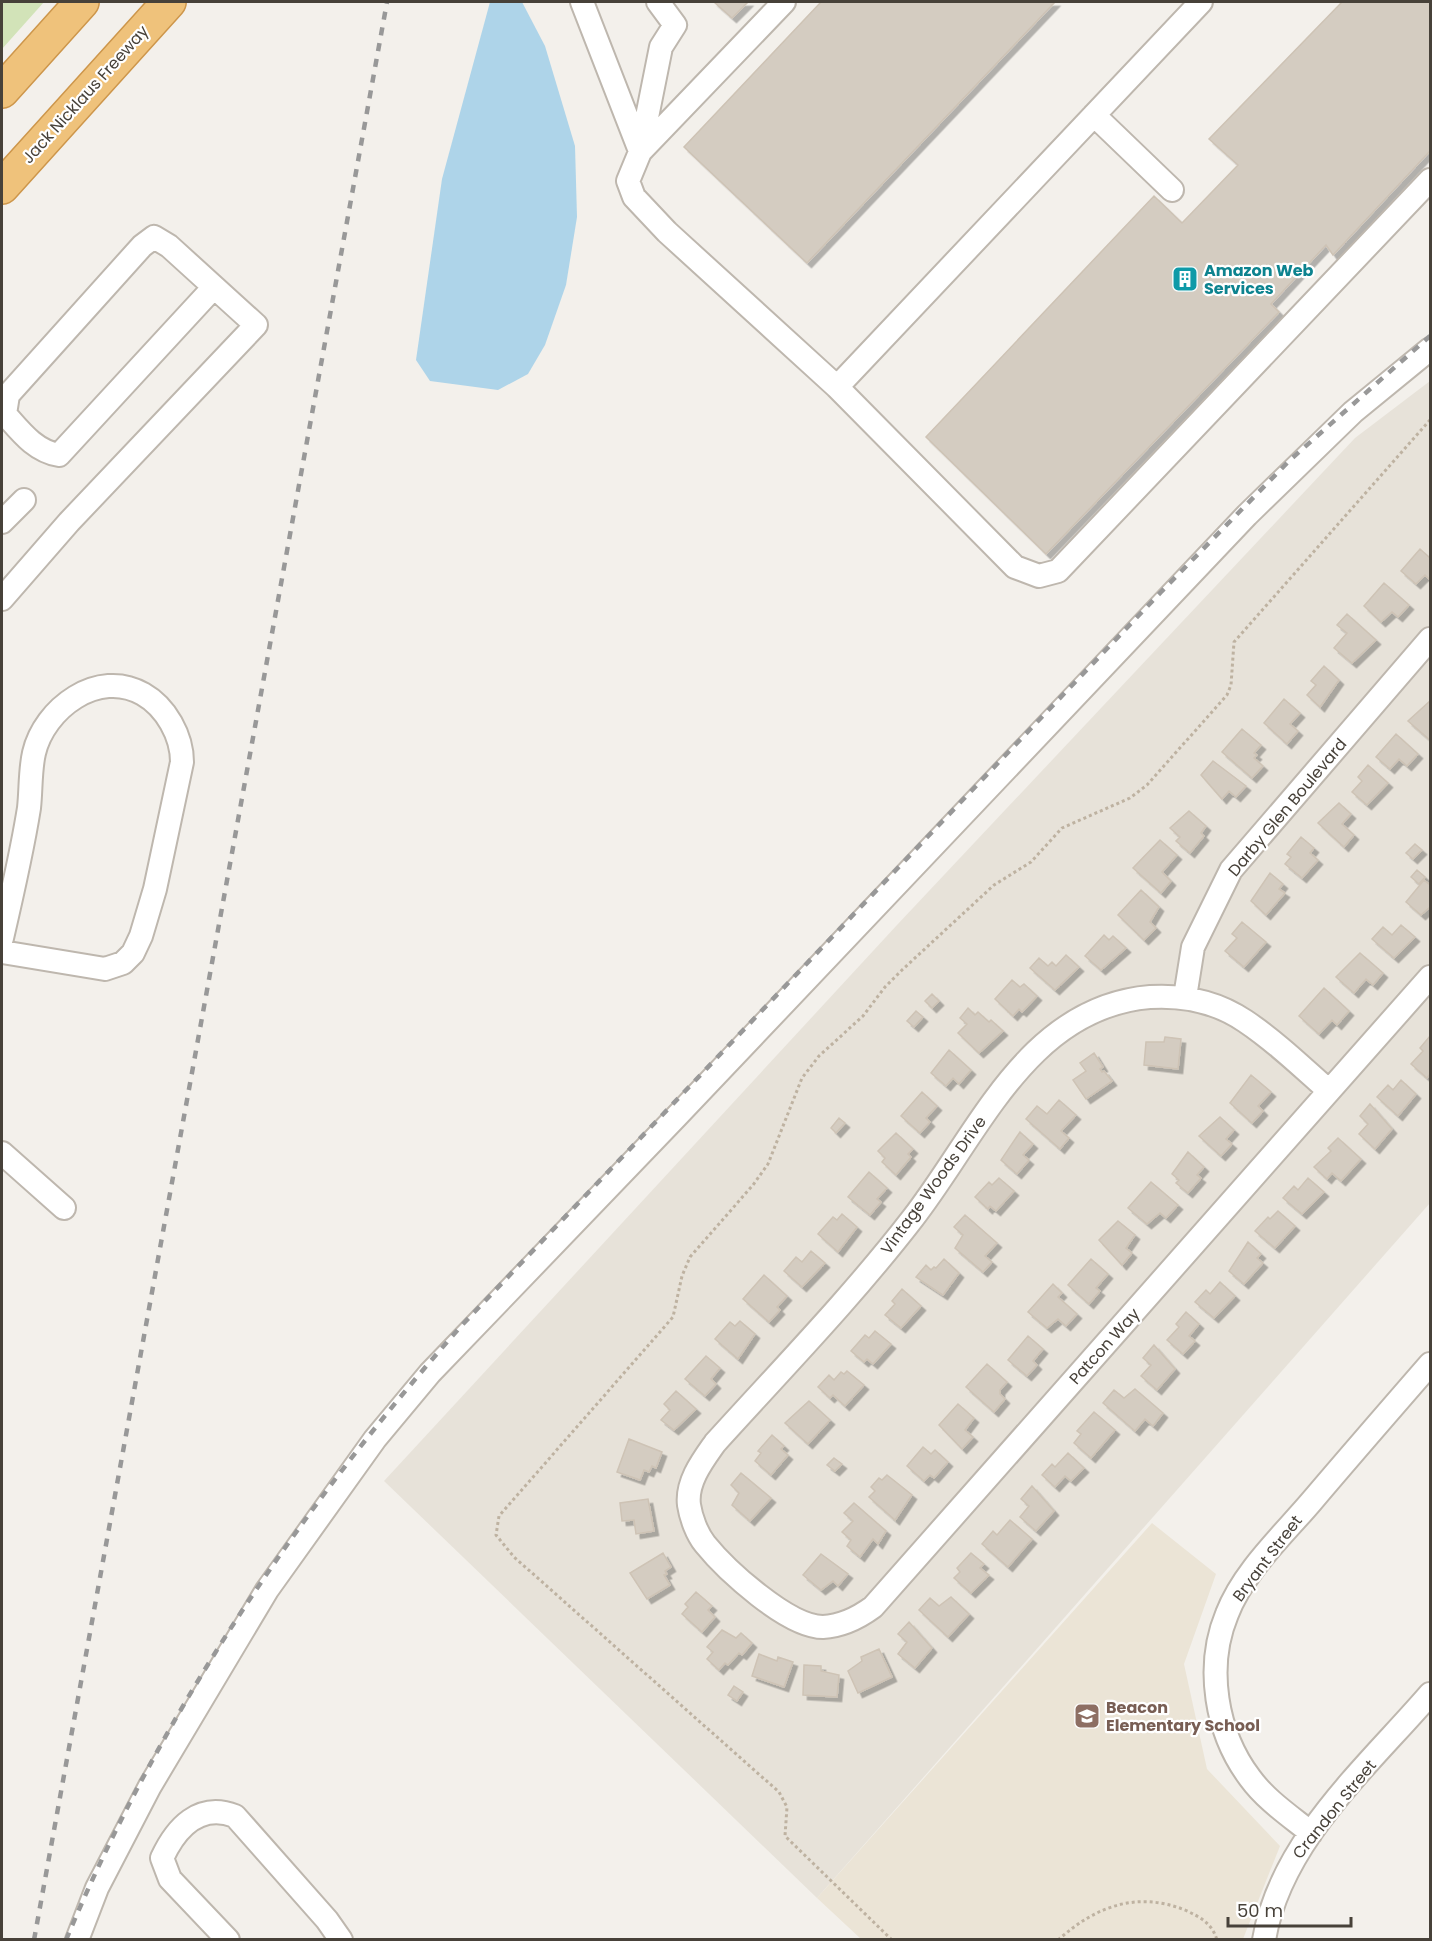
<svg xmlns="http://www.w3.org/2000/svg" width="1432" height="1941" font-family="Poppins,sans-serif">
  <defs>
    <filter id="shadow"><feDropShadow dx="4.5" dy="4.5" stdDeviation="0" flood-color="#0004"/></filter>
  </defs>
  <rect width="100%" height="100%" fill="#f3f0eb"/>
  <path fill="#e7e2d9" d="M1430,381V1203L817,1898L384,1481L897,925L1355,438Z"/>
  <path fill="#ebe4d6" d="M1152,1523L1216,1574L1184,1664L1207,1769L1280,1846L1243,1939H861L817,1898Z"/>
  <path fill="#d2e3b8" d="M2,2H44L2,49Z"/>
  <path fill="#aed4e9" d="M490,2H522L545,46L575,146L577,217L566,285L545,345L528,374L498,390L430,381L416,360L442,179Z"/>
  <path fill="#d4ccc1" stroke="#cec3b5" stroke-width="1.5" filter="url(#shadow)" d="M714,2H748L732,18Z
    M821,2H1055L807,263L684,147Z
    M1342,2H1430V151L1333,255L1326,245L1271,304L1279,312L1046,554L926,437L1154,196L1182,223L1238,165L1209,139Z
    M1420,549L1430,558V580L1425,575L1416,584L1401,571Z
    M1384,583L1409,605L1398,617L1392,612L1381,622L1364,606Z
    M1347,614L1376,640L1352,663L1334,648L1347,633L1337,625Z
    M1324,666L1339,680L1320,707L1307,695L1316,685L1311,681Z
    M1284,699L1300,713L1290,724L1298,731L1287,744L1264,723Z
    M1430,701V740L1408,721Z
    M1242,729L1261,745L1254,753L1257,755L1254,758L1263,766L1252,778L1222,752Z
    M1396,734L1418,754L1407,766L1399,759L1390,769L1376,757Z
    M1213,761L1246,786L1236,797L1229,791L1222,799L1201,775Z
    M1368,765L1388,783L1367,805L1352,792L1362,781L1358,777Z
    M1339,803L1351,814L1342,824L1354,835L1344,847L1318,823Z
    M1189,811L1206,826L1201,833L1204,836L1190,853L1176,841L1180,837L1170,828Z
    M1301,837L1314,848L1310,853L1318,860L1302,878L1285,864L1291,857L1287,854Z
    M1160,840L1177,855L1162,872L1171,881L1161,893L1133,868Z
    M1415,844L1422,850L1413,859L1406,853Z
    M1417,870L1425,877L1419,884L1411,877Z
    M1270,873L1283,884L1279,889L1285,893L1266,915L1251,901Z
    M1424,880L1430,885V907L1421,915L1406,902Z
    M1141,890L1159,907L1150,922L1156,928L1144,940L1118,915Z
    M1242,922L1266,942L1244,967L1225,951L1237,938L1232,934Z
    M1401,925L1415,937L1394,958L1372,939L1383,927L1392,935Z
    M1104,935L1109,940L1113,936L1126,948L1101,970L1085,956Z
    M1360,953L1383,973L1373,985L1366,979L1354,993L1336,977Z
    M1066,955L1079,967L1055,990L1030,968L1039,958L1048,966L1052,962L1056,966Z
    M1012,980L1020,987L1024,984L1037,996L1022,1012L1019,1009L1013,1016L995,999Z
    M1324,988L1349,1011L1337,1025L1332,1020L1319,1034L1299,1016Z
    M932,994L939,1001L932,1008L925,1001Z
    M968,1008L975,1015L978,1012L989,1022L991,1020L1003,1031L979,1053L958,1033L967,1024L960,1018Z
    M916,1011L923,1017L914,1027L907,1021Z
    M1430,1036V1074L1427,1078L1411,1064L1423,1051L1420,1048Z
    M1165,1037L1181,1039L1178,1069L1144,1065L1146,1042H1164Z
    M949,1050L971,1070L959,1084L953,1078L946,1086L931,1073Z
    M1094,1053L1103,1067L1100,1069L1102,1072L1104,1071L1112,1081L1086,1099L1073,1080L1086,1071L1080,1063Z
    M1251,1075L1271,1092L1258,1106L1263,1111L1252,1123L1230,1103Z
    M1401,1080L1416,1094L1398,1116L1377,1097L1388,1085L1393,1090Z
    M922,1092L937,1106L926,1118L930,1122L920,1133L901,1116Z
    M1059,1100L1076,1115L1061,1131L1069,1138L1060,1149L1026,1119L1037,1106L1047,1114Z
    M1370,1104L1392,1129L1375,1149L1359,1134L1368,1124L1360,1116Z
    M1220,1117L1234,1130L1226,1139L1232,1144L1221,1156L1199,1136Z
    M839,1118L845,1123L836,1133L831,1128Z
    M1020,1132L1033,1144L1023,1155L1029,1160L1017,1174L1001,1160Z
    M896,1133L913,1149L908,1154L911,1157L896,1175L882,1162L885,1158L878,1151Z
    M1338,1138L1361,1159L1341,1181L1332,1173L1327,1179L1314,1167L1331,1151L1328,1148Z
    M1188,1152L1204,1167L1197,1175L1201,1178L1188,1193L1176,1183L1179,1180L1172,1174Z
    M869,1172L887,1188L877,1199L881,1202L870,1215L848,1197Z
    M999,1178L1014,1191L996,1211L990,1206L988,1209L975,1197L989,1182L992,1185Z
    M1308,1178L1324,1192L1302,1214L1283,1198L1294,1186L1298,1190Z
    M1151,1182L1178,1205L1166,1218L1160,1213L1147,1224L1128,1208Z
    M1278,1211L1295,1226L1275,1248L1255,1231L1268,1217L1270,1219Z
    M842,1214L857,1227L838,1252L818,1234L833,1217L837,1220Z
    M965,1215L997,1243L985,1256L992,1262L983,1272L955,1248L963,1235L954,1227Z
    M1118,1221L1135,1235L1126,1248L1132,1253L1122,1265L1099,1240Z
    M1248,1242L1261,1254L1257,1258L1263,1263L1244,1284L1229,1271Z
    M811,1251L825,1263L802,1287L784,1271L796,1257L802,1262Z
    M944,1259L959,1273L943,1295L916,1277L926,1265L931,1270L934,1267L936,1268Z
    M1091,1259L1108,1274L1096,1288L1100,1291L1089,1304L1068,1285Z
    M764,1275L787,1296L777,1307L780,1310L769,1322L743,1299Z
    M1220,1282L1235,1296L1214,1318L1195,1302L1206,1290L1210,1294Z
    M1053,1284L1062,1293L1058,1297L1077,1314L1066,1326L1058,1319L1047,1328L1028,1312Z
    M902,1289L921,1306L901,1328L885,1315L895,1304L892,1301Z
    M1186,1312L1199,1324L1189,1336L1195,1341L1183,1354L1167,1340L1179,1327L1176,1324Z
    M740,1321L755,1334L738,1359L715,1339L730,1322L735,1326Z
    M875,1331L891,1344L873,1364L867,1359L864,1362L851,1351L865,1335L869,1338Z
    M1028,1336L1043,1349L1033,1361L1037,1365L1027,1376L1008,1360Z
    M1154,1345L1175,1369L1157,1390L1141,1376L1151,1365L1143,1358Z
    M706,1356L720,1368L711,1379L716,1384L705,1396L685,1379Z
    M987,1364L1007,1382L1000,1390V1394L1005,1399L994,1412L966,1387Z
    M847,1371L864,1385L845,1406L833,1395L830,1398L818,1387L829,1375L834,1380L841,1372L844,1374Z
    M1135,1389L1163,1413L1153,1426L1145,1419L1135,1431L1103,1403L1114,1390L1124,1398Z
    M676,1391L696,1409L674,1430L661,1420L670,1410L664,1404Z
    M809,1401L830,1420L808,1444L785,1423Z
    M958,1404L974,1418L965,1430L973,1437L962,1449L939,1425Z
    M1094,1412L1115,1430L1091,1458L1074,1443L1081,1434L1077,1431Z
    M772,1435L784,1446L781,1449L788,1455L771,1475L755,1461L761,1453L758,1451Z
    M629,1439L662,1452L656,1468L652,1466L649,1472L644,1470L640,1480L617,1472Z
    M923,1447L931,1454L935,1450L948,1462L934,1478L930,1475L924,1481L907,1466Z
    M1068,1453L1084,1468L1071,1481L1065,1476L1055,1487L1042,1475L1052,1464L1055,1467Z
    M834,1458L842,1464L835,1471L827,1465Z
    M741,1473L771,1498L750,1521L732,1505L739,1493L731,1485Z
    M887,1475L912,1495L895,1520L869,1497L875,1491L871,1487L879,1478L882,1480Z
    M1032,1486L1054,1511L1036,1531L1020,1517L1029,1506L1021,1499Z
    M648,1499L654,1531L636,1534L634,1520L622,1521L620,1503Z
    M854,1503L886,1531L878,1544L873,1539L860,1557L847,1546L851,1540L842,1532L853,1521L844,1513Z
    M1010,1520L1032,1539L1008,1567L982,1544L993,1531L997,1535Z
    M663,1553L671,1567L665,1571L667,1574L664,1575L670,1585L647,1599L630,1573Z
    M971,1553L984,1564L980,1568L989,1575L971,1593L954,1578L960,1572L957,1568Z
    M821,1554L848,1574L838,1586L833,1581L821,1590L803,1575Z
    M696,1592L712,1606L708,1610L715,1617L702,1632L682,1614L688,1607L685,1604Z
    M951,1597L969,1614L948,1637L919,1610L930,1598L939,1606Z
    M909,1622L932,1648L915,1668L898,1654L907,1642L898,1634Z
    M722,1630L736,1638L741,1633L752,1643L742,1655L739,1653L728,1665L725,1663L719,1670L707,1659L713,1652L707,1647Z
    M879,1649L892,1677L858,1693L848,1671L862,1661L861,1657Z
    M759,1654L777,1661L778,1657L793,1662L784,1687L752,1676Z
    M804,1665L821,1666V1671L839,1675L837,1697L803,1695Z
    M734,1686L743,1692L737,1701L728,1695Z"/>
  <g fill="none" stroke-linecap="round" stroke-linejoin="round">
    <g stroke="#beb7ae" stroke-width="26">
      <path id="minor" d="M582,2L640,151
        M784,2L640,152L628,181L634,197L667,232L837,387L1201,2
        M1094,115L1172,190
        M640,152L661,47L675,25L658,2
        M837,387L1015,567L1039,576L1058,571L1430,180
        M2,522L24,500
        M2,599L69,522L256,325L169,246L154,237L142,246L8,395L5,414C21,432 35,451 59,455L214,287
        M2,938C12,895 22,852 29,808C31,790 30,770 34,753C44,709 98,668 143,694C166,707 182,736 182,762L155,889L141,936L133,953L123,963L105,969L2,952
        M1185,997L1193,947L1231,870L1430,639
        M1329,1091C1302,1067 1275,1041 1245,1021C1217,1002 1183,995 1150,997C1028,1007 979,1133 913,1218C852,1297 782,1369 715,1443C703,1460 686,1482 689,1505C691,1518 697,1534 705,1544C726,1570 788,1627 823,1627C842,1626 858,1618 873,1607L1430,977
        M2,1153L64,1208
        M1311,1833C1290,1816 1266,1800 1250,1778C1216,1733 1205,1667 1227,1614C1243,1572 1282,1536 1311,1502C1350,1456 1390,1410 1430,1364
        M77,1940L97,1888L150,1786L267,1590L375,1439L430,1373L677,1116L1247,515L1353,412L1430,349
        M228,1940L170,1879L162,1858C176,1828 199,1802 235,1816L327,1920L341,1940
        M1264,1940C1280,1842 1368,1766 1430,1694"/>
    </g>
    <g stroke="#cd964b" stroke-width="36">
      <path id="highway" d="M2,91L82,2
        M2,187L169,2"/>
    </g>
    <path stroke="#beb2a1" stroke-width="3" stroke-dasharray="3 3" stroke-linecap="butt" d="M892,1940L785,1836L787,1807L779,1792L514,1557L496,1535L499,1516L673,1317L682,1276L690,1257L753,1185L768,1164L802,1078L819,1056L863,1016L885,987L902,970L994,885L1031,862L1062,828L1130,798L1147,785L1227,695L1231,685L1234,642L1430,420
      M1058,1940C1096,1906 1137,1891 1185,1910C1200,1917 1212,1923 1217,1940"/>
    <use href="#minor" stroke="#fff" stroke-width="22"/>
    <use href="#highway" stroke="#efc27b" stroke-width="33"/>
    <path stroke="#989898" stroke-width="4.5" stroke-dasharray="8 8" stroke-linecap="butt" d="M34,1940L387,2
      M66,1940C160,1714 301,1506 463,1324L1161,592L1290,460L1430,336"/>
  </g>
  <defs>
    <g id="building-square" transform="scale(1.35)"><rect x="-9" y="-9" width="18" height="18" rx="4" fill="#0f9aa8" stroke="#fff"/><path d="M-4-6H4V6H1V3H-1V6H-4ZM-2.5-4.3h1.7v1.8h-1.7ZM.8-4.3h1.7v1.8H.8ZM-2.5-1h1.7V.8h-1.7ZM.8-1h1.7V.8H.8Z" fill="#fff"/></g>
    <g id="school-square" transform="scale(1.35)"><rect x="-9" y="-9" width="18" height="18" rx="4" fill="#8d6e63" stroke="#fff"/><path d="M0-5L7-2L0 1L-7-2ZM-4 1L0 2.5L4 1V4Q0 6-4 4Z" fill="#fff"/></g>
  </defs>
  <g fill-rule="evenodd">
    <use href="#building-square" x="1185" y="279"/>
    <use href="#school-square" x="1087" y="1716"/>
  </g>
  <g text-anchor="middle" stroke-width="4.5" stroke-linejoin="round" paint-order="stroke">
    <g font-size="16" fill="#474139" stroke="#fff">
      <text transform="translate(85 94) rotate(-48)" y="6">Jack Nicklaus Freeway</text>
      <text transform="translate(1287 807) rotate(-50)" y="6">Darby Glen Boulevard</text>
      <text transform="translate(933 1185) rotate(-54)" y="6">Vintage Woods Drive</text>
      <text transform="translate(1104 1346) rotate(-48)" y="6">Patcon Way</text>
      <text transform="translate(1267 1558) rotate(-53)" y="6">Bryant Street</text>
      <text transform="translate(1334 1809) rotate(-51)" y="6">Crandon Street</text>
    </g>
    <g font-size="16" font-weight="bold" fill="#0d838f" stroke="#fff" text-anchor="start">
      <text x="1204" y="276">Amazon Web<tspan x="1204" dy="18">Services</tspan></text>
    </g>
    <g font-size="16" font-weight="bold" fill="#785e54" stroke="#fff" text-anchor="start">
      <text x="1106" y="1713">Beacon<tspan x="1106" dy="18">Elementary School</tspan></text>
    </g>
  </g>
  <rect width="1432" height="1941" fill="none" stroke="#474139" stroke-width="6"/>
  <path d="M1228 1917v9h123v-9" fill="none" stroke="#474139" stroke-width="3"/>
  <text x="1237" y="1917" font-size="18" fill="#474139" stroke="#ffffff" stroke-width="4.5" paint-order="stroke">50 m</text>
</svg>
